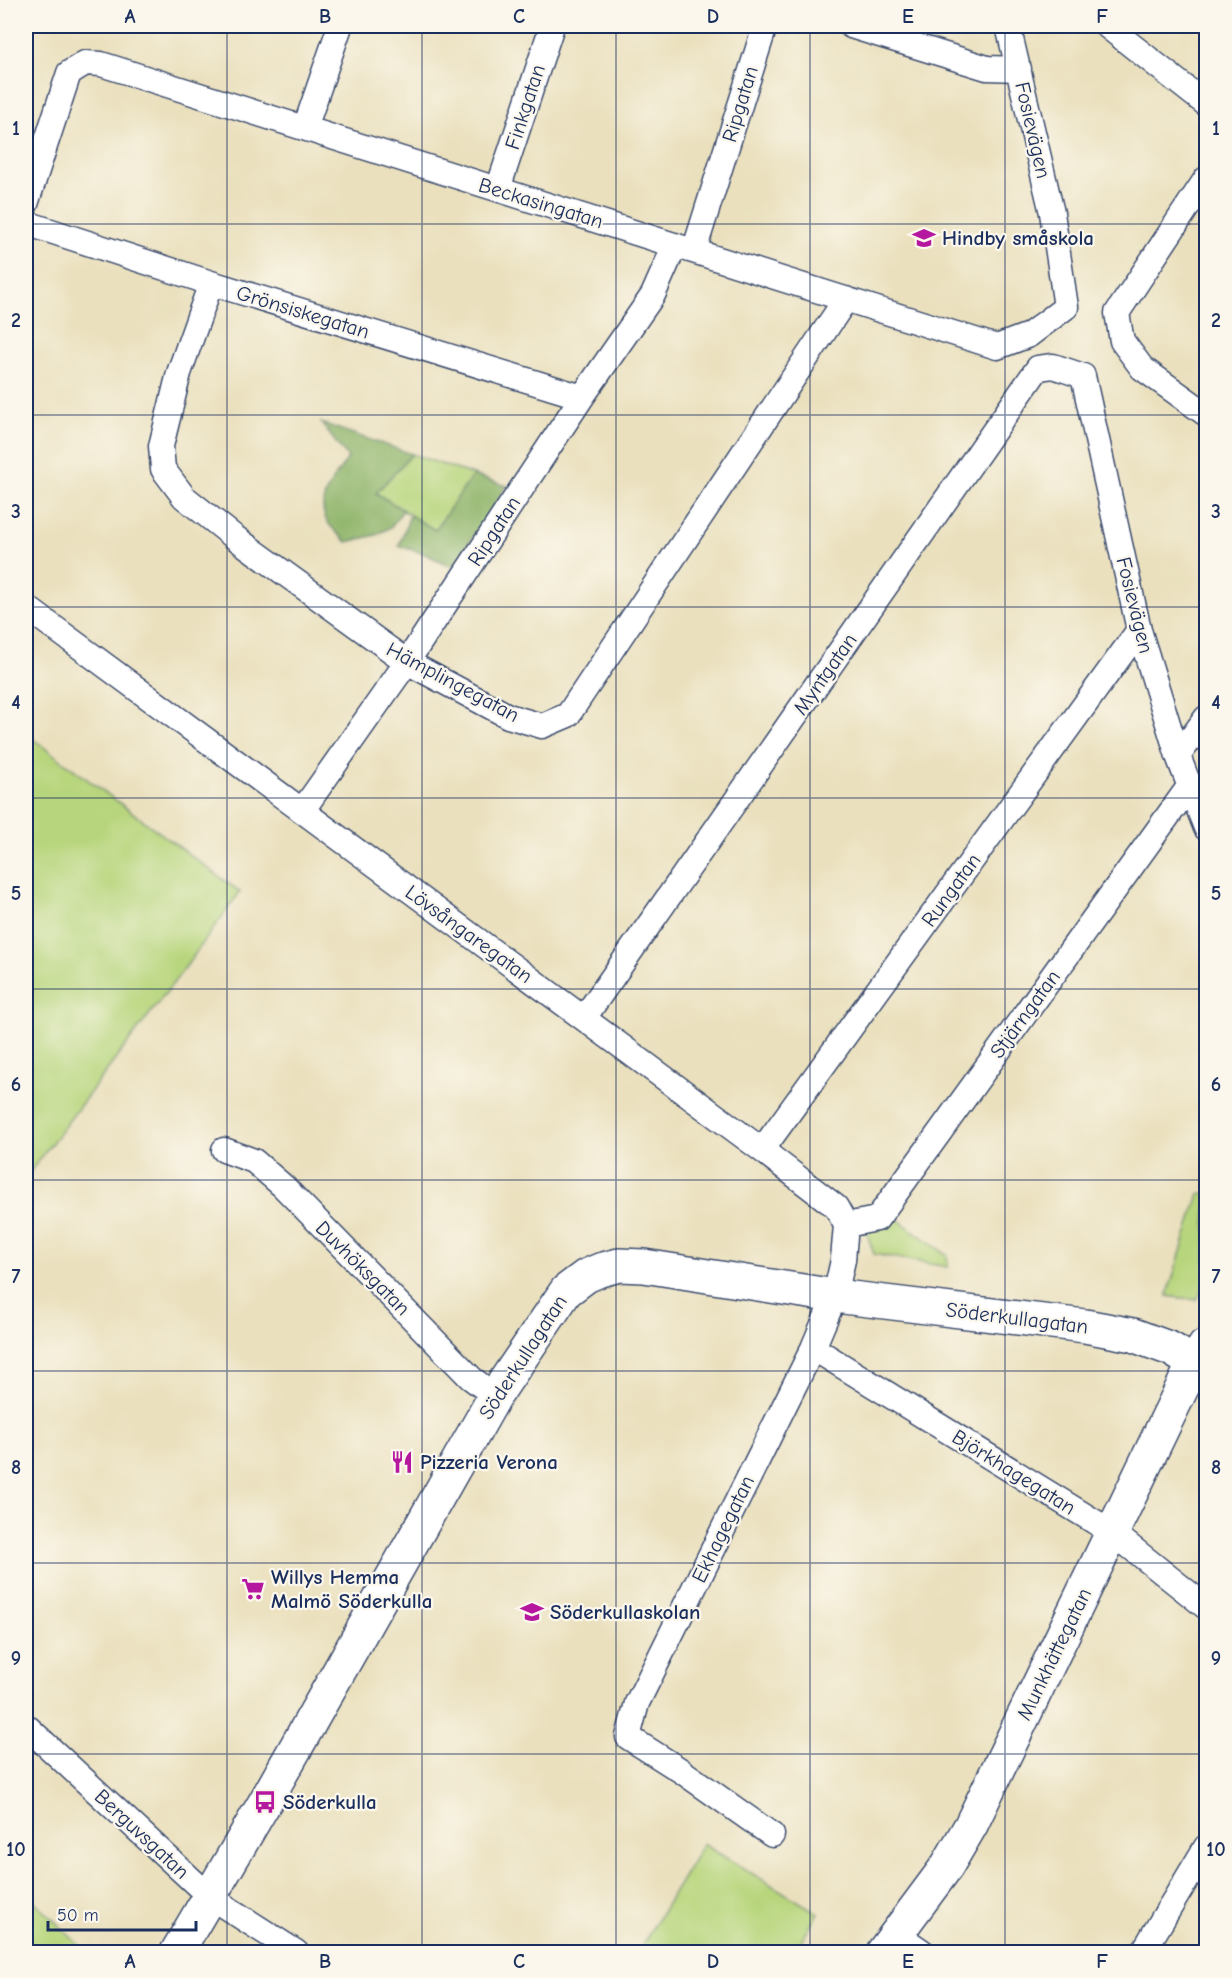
<svg xmlns="http://www.w3.org/2000/svg" width="1232" height="1978" font-family="'Comic Neue',sans-serif">
  <rect width="100%" height="100%" fill="#fbf7ec"/>
  <filter id="ink" filterUnits="userSpaceOnUse"><feTurbulence type="fractalNoise" baseFrequency=".0167" numOctaves="2"/><feDisplacementMap in="SourceGraphic" scale="12" xChannelSelector="R" yChannelSelector="G"/><feConvolveMatrix kernelMatrix="1 2 1 2 8 2 1 2 1" color-interpolation-filters="sRGB"/></filter>
  <filter id="wash" filterUnits="userSpaceOnUse"><feTurbulence type="fractalNoise" baseFrequency=".008" numOctaves="4" result="noise"/><feDisplacementMap in="SourceGraphic" scale="24" xChannelSelector="R" yChannelSelector="G"/><feGaussianBlur stdDeviation="1.35" result="paint"/><feColorMatrix in="noise" values="0 0 0 0 0 0 0 0 0 0 0 0 0 0 0 0 0 1.4 0 .05"/><feComposite in="paint" operator="in"/></filter>
  <g filter="url(#wash)">
    <rect width="100%" height="100%" fill="#eae0bd"/>
    <path fill="#b7d57c" stroke="#69826d" stroke-width="1.5" d="M412,454L473,475L435,531L376,493Z
      M26,734L240,892L187,965L26,1177Z
      M1199,1194H1206V1281L1197,1300L1167,1296Z
      M876,1204L947,1255L948,1267L874,1254L866,1231Z
      M703,1844L818,1913L795,1952H638Z
      M26,1893L86,1952H26Z"/>
    <path fill="#91b66c" stroke="#567265" stroke-width="1.5" d="M321,423L412,454L376,493L403,510L391,527L376,535L347,542C341,536 331,529 327,521C314,497 336,477 348,458Z
      M473,475L507,486L453,567L423,553L399,546L410,515L435,530Z"/>
  </g>
  <g filter="url(#ink)">
    <g fill="none" stroke-linecap="round" stroke-linejoin="round">
      <g stroke="#3a4a6c" stroke-width="27">
        <path id="street" d="M851,26L987,68L1019,69
          M1107,26L1206,104
          M305,128L340,26
          M1206,179L1117,313L1122,341L1142,368L1206,414
          M498,189L552,26
          M26,204L69,73L85,63L101,64L997,347L1029,335L1066,307L1052,213L1008,26
          M26,223L211,283L582,397
          M694,251L765,26
          M211,283L179,373L161,446L163,469L184,497L233,536L407,662L508,716L542,726L568,715L846,299
          M26,607L762,1150L836,1207L846,1225L843,1260L835,1296L813,1348L637,1703L628,1737L680,1770L772,1835
          M1178,756L1206,718
          M302,811L407,662L582,397L653,295L675,245
          M584,1018L1038,368L1053,366L1083,376L1139,630L1178,756L1206,828
          M224,1150L254,1161L284,1187L471,1378L495,1396
          M762,1150L1139,630
          M846,1225L877,1219L1191,784
          M813,1348L1113,1533L1206,1607
          M26,1726L210,1897L296,1952
          M897,1934L923,1952
          M1143,1952L1206,1847"/>
      </g>
      <g stroke="#3a4a6c" stroke-width="36">
        <path id="secondary" d="M177,1952L265,1802L495,1396L566,1291L586,1276L600,1270L619,1265L644,1266L835,1296L1085,1326L1133,1335L1171,1349L1194,1363
          M883,1952L947,1866L971,1825L1194,1363L1205,1346"/>
      </g>
      <use href="#street" stroke="#fff" stroke-width="24"/>
      <use href="#secondary" stroke="#fff" stroke-width="33"/>
    </g>
  </g>
  <path fill="none" stroke="#1b2f5e" stroke-width="1.5" stroke-opacity="0.55" d="M227,26V1952M422,26V1952M616,26V1952M810,26V1952M1005,26V1952M26,224H1206M26,415H1206M26,607H1206M26,798H1206M26,989H1206M26,1180H1206M26,1371H1206M26,1563H1206M26,1754H1206"/>
  <defs>
    <g id="school-bare" transform="scale(1.8)"><path d="M0-5L7-2L0 1L-7-2ZM-4 1L0 2.5L4 1V4Q0 6-4 4Z" fill="#b5179e" stroke="#fbf7ec" stroke-width="2.5" paint-order="stroke"/></g>
    <g id="restaurant-bare" transform="scale(1.8)"><path d="M-5-6h1v4h1v-4h1v4h1v-4h1v5L-1.5 .5V6h-2V.5L-5-1ZM5-6V6H3V1.5H1.5Q1.5-4 5-6Z" fill="#b5179e" stroke="#fbf7ec" stroke-width="2.5" paint-order="stroke"/></g>
    <g id="supermarket-bare" transform="scale(1.8)"><path d="M-6-5.5h2.5l.6 2H6L4.5 2H-2.5L-4.4-4H-6ZM-1.5 3.2a1.3 1.3 0 1 0 .1 0ZM3 3.2a1.3 1.3 0 1 0 .1 0Z" fill="#b5179e" stroke="#fbf7ec" stroke-width="2.5" paint-order="stroke"/></g>
    <g id="bus-bare" transform="scale(1.8)"><path d="M-5-6H5V4H4V6H2V4H-2V6H-4V4H-5ZM-3.5-4V0h7V-4ZM-3.5 1.2v1.5H-2V1.2ZM2 1.2v1.5H3.5V1.2Z" fill="#b5179e" stroke="#fbf7ec" stroke-width="2.5" paint-order="stroke"/></g>
  </defs>
  <g fill-rule="evenodd">
    <use href="#school-bare" x="924" y="238"/>
    <use href="#restaurant-bare" x="402" y="1462"/>
    <use href="#supermarket-bare" x="253" y="1589"/>
    <use href="#school-bare" x="532" y="1612"/>
    <use href="#bus-bare" x="265" y="1802"/>
  </g>
  <g text-anchor="middle" stroke-width="4.5" stroke-linejoin="round" paint-order="stroke">
    <g font-size="21" fill="#1b2f5e" stroke="#fbf7ec">
      <text transform="translate(740 104) rotate(-73)" y="7">Ripgatan</text>
      <text transform="translate(525 107) rotate(-72)" y="7">Finkgatan</text>
      <text transform="translate(1033 130) rotate(77)" y="7">Fosievägen</text>
      <text transform="translate(541 203) rotate(17)" y="7">Beckasingatan</text>
      <text transform="translate(303 312) rotate(17)" y="7">Grönsiskegatan</text>
      <text transform="translate(494 531) rotate(-57)" y="7">Ripgatan</text>
      <text transform="translate(1135 605) rotate(76)" y="7">Fosievägen</text>
      <text transform="translate(825 674) rotate(-55)" y="7">Myntgatan</text>
      <text transform="translate(453 682) rotate(28)" y="7">Hämplingegatan</text>
      <text transform="translate(951 890) rotate(-54)" y="7">Rungatan</text>
      <text transform="translate(469 934) rotate(36)" y="7">Lövsångaregatan</text>
      <text transform="translate(1025 1014) rotate(-54)" y="7">Stjärngatan</text>
      <text transform="translate(363 1268) rotate(45)" y="7">Duvhöksgatan</text>
      <text transform="translate(1017 1318) rotate(7)" y="7">Söderkullagatan</text>
      <text transform="translate(523 1357) rotate(-57)" y="7">Söderkullagatan</text>
      <text transform="translate(1014 1472) rotate(32)" y="7">Björkhagegatan</text>
      <text transform="translate(723 1529) rotate(-64)" y="7">Ekhagegatan</text>
      <text transform="translate(1054 1654) rotate(-64)" y="7">Munkhättegatan</text>
      <text transform="translate(142 1834) rotate(43)" y="7">Berguvsgatan</text>
    </g>
    <g font-size="21" font-weight="bold" fill="#1b2f5e" stroke="#fbf7ec" text-anchor="start">
      <text x="942" y="245">Hindby småskola</text>
      <text x="420" y="1469">Pizzeria Verona</text>
      <text x="271" y="1584">Willys Hemma<tspan x="271" dy="24">Malmö Söderkulla</tspan></text>
      <text x="550" y="1619">Söderkullaskolan</text>
      <text x="283" y="1809">Söderkulla</text>
    </g>
  </g>
  <rect width="1232" height="1978" fill="none" stroke="#fbf7ec" stroke-width="66"/>
  <path d="M48 1921v9h148v-9" fill="none" stroke="#1b2f5e" stroke-width="3"/>
  <text x="57" y="1921" font-size="18" fill="#1b2f5e" stroke="#fbf7ec" stroke-width="4.5" paint-order="stroke">50 m</text>
  <rect x="33" y="33" width="1166" height="1912" fill="none" stroke="#1b2f5e" stroke-width="2"/>
  <g font-size="20" text-anchor="middle" font-weight="bold" fill="#1b2f5e">
    <text x="130" y="23">A</text>
    <text x="325" y="23">B</text>
    <text x="519" y="23">C</text>
    <text x="713" y="23">D</text>
    <text x="908" y="23">E</text>
    <text x="1102" y="23">F</text>
    <text x="16" y="135">1</text>
    <text x="1216" y="135">1</text>
    <text x="16" y="327">2</text>
    <text x="1216" y="327">2</text>
    <text x="16" y="518">3</text>
    <text x="1216" y="518">3</text>
    <text x="16" y="709">4</text>
    <text x="1216" y="709">4</text>
    <text x="16" y="900">5</text>
    <text x="1216" y="900">5</text>
    <text x="16" y="1091">6</text>
    <text x="1216" y="1091">6</text>
    <text x="16" y="1283">7</text>
    <text x="1216" y="1283">7</text>
    <text x="16" y="1474">8</text>
    <text x="1216" y="1474">8</text>
    <text x="16" y="1665">9</text>
    <text x="1216" y="1665">9</text>
    <text x="16" y="1856">10</text>
    <text x="1216" y="1856">10</text>
    <text x="130" y="1968">A</text>
    <text x="325" y="1968">B</text>
    <text x="519" y="1968">C</text>
    <text x="713" y="1968">D</text>
    <text x="908" y="1968">E</text>
    <text x="1102" y="1968">F</text>
  </g>
</svg>
